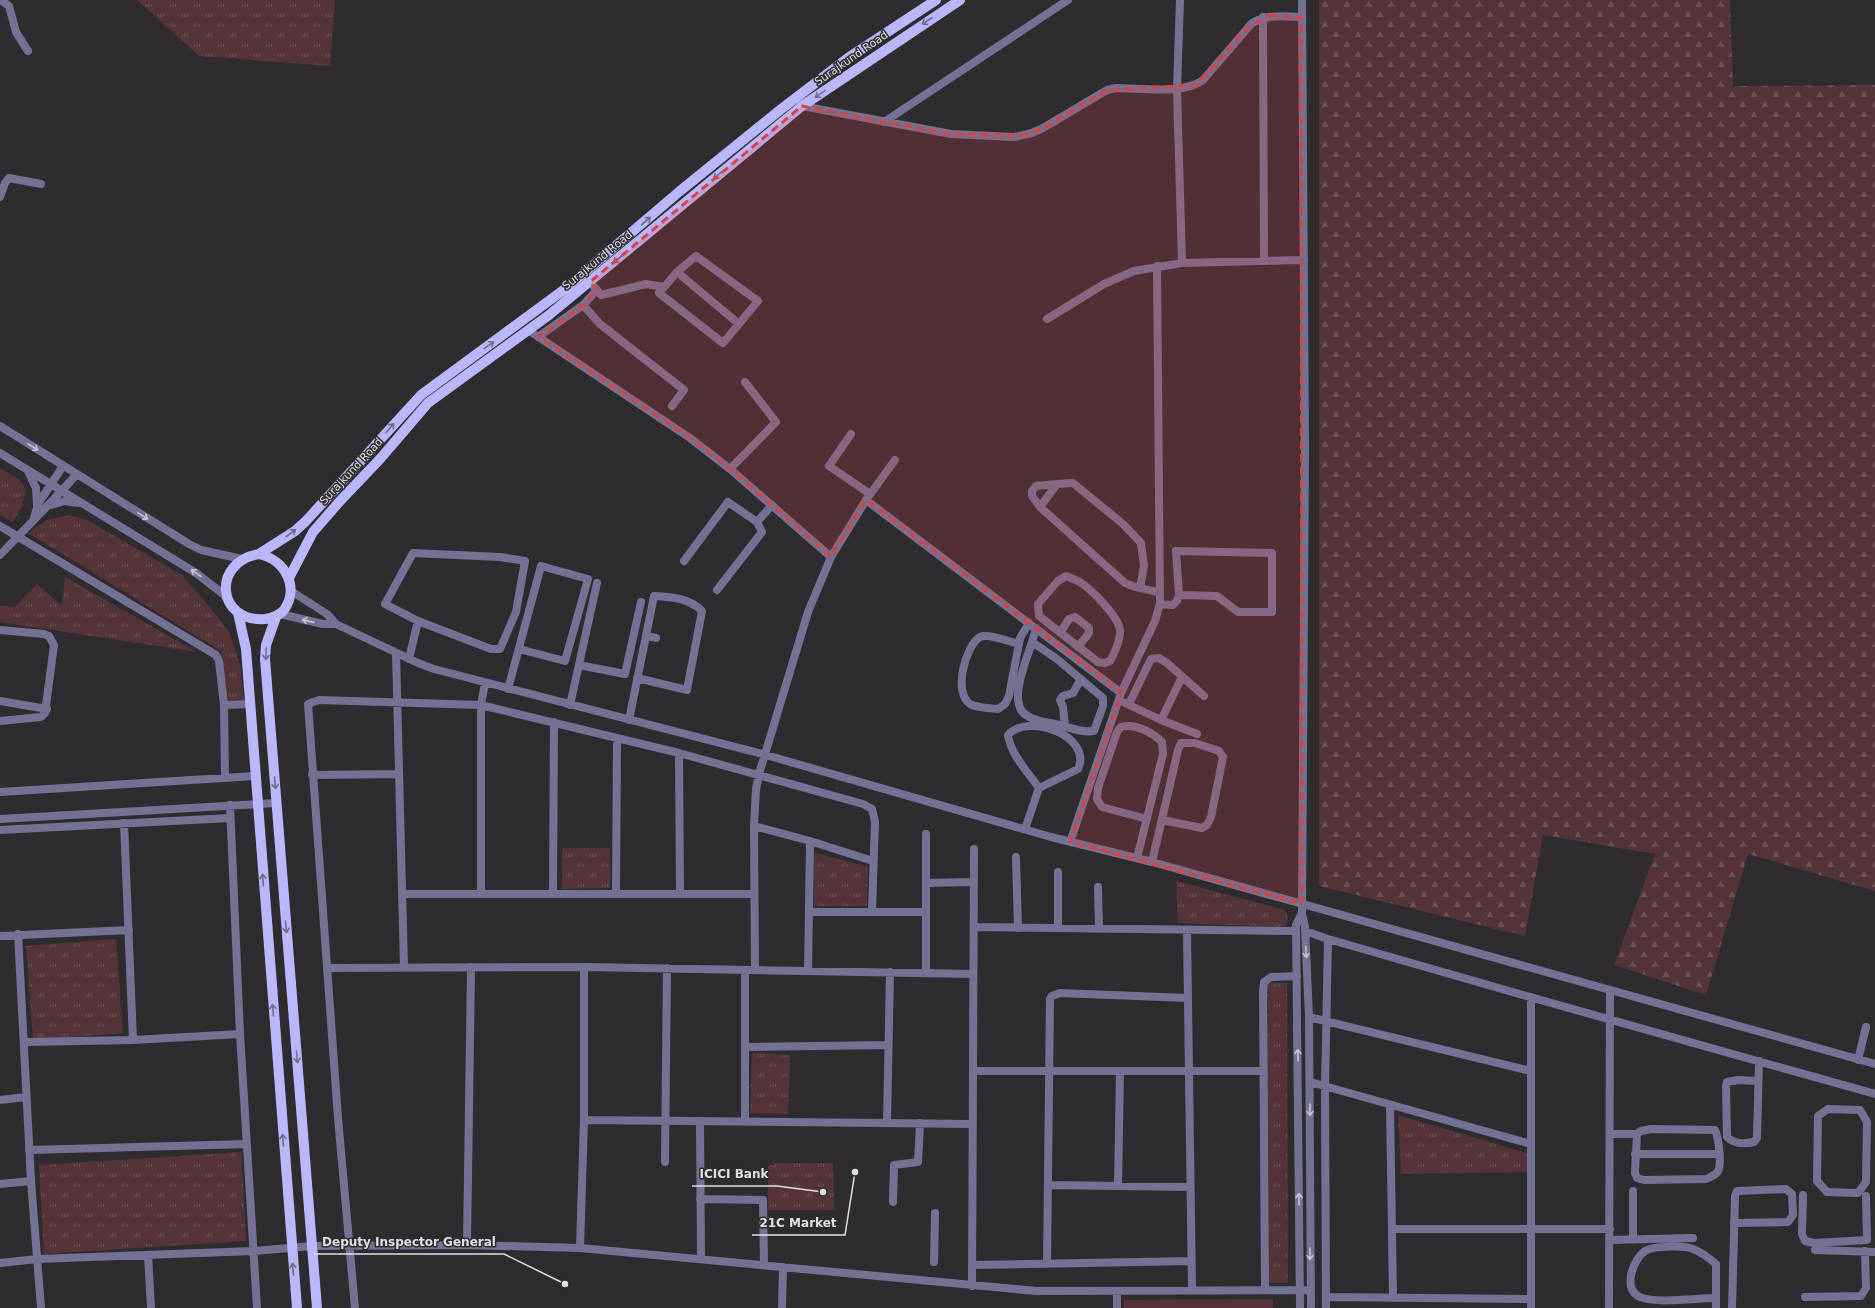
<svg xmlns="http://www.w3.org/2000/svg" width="1875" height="1308" font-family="'DejaVu Sans',sans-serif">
  <defs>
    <pattern id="grass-tufts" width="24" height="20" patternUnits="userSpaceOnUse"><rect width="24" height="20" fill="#543438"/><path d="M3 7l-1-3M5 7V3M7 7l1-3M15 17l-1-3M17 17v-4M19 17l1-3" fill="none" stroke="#6c5154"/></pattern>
    <pattern id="forest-firs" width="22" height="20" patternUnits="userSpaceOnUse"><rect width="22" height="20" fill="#543438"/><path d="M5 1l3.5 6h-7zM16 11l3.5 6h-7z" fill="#6c5154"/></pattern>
  </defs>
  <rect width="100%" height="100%" fill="#2f2c30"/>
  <path fill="url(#grass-tufts)" d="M137,0H335L330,66L199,56Z
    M0,468L21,481L26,491L22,506L13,522L0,515Z
    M70,515L87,520L182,575L209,606L229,632L240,665L244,700H225L221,651L28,533L47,520Z
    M65,577L197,652L0,622V606L15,607L37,584L62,606Z
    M562,848H610V888L562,889Z
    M813,852L868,867L867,906H814Z
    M1176,881L1285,910L1288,917L1286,927L1178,923Z
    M116,939L123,1033L33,1040L26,946Z
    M1266,983H1287L1288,1283H1266Z
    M752,1053L790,1055L788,1114L750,1113Z
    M1398,1115L1527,1153L1528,1172L1401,1174Z
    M241,1152L246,1241L44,1254L39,1165Z
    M775,1163H833L834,1210H768V1165H774Z"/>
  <path fill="url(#forest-firs)" d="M1319,0H1730L1733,86L1875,85V891L1748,854L1706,995L1614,965L1655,854L1543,835L1525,936L1319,886Z"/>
  <path fill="#543438" d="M1273,1299V1308H1124V1300Z"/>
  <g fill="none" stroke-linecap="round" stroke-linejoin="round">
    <path stroke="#747294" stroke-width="8" d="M1,0L9,6L16,32L28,51
      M1180,0L1177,89L1182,263
      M1302,0L1305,447L1302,913L1305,927L1309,1017L1311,1308
      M1263,17L1264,260
      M802,106L951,134L1014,137L1032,133L1043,128L1107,90L1116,88C1141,88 1183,95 1203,80L1252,23C1269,14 1283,16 1301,17
      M884,122L1068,0
      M0,197L5,183L9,178L41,184
      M677,272L696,256L758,301L723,343L659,293L677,272L739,324
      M590,282L601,295L646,284L664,287
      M583,305L600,324L684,390L672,406
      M1047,319L1104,284L1134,271L1182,263L1304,260
      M528,330L690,438L730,469L831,557
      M538,337L583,305L597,290
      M0,426L189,544L201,550L242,559
      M851,434L829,466L870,494
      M0,453L196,573L227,597
      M730,469L776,422L745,382
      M28,471L36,488L37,505
      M866,500L1121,693
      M51,505L65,501L78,503
      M1040,507L1032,496V491L1036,486L1057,484
      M34,518L38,504L63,466
      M0,526L216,655L219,661L224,705L225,778
      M413,553L500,557L525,561L516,612L500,649H491L418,621L385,604Z
      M0,555C26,528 52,502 77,474
      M684,561L728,502L757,522
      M1066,576C1070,578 1074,579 1078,581C1089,587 1121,618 1120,632C1120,642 1115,652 1110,661L1105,663L1098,662L1039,616L1038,604L1058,581Z
      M1140,588L1144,566L1141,543L1123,524L1073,483L1057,484L1040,507L1125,583C1135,588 1148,590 1159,592
      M717,590L762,532L757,522L772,505
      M291,591L327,614L336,624L418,663L434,669L766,755L1051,837L1152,862L1875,1064
      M1160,604L1173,605L1177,601L1179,595L1176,551L1272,553V612H1238L1217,596L1179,595
      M280,614L323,624H336
      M0,630L44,634L49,636L54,645L45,713L41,717L0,721
      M1060,633L1069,619L1075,617L1089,628V633L1078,647
      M646,636L656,638
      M1032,642C1027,659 1007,703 1026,715C1034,721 1045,722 1055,724C1068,727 1081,733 1094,731L1103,706V698L1057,659L1032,642L1036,628
      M1019,644C1011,642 987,633 980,637C965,646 953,693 970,704C977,708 989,708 998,709L1005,704L1009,696L1020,638L1029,623
      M396,653L404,967
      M409,659L418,621
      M579,665L625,674L641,602
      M508,689L541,566L588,579L565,661L519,649
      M0,701L47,709
      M1125,703L1161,720L1197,734
      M1129,704L1151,659L1159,658L1167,663L1204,696
      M224,705L250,704
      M570,705L597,583
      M629,720L654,596C672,597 689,598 702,611L687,690L637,678
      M1161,720L1182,677
      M1065,727L1063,707L1060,700L1063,696L1073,693L1081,679
      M679,753L680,894
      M312,775L399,774
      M0,792L255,776
      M230,805L240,1034L257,1308
      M0,819L277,803
      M124,823L133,1040
      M754,826L810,841L873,861
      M1025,829L1039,788L1078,769C1093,736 1028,712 1008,735C1011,755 1027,771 1039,788
      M0,830L230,818
      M926,834V973
      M1070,842L1121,693L1155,621L1160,604L1157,266
      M1016,857L1018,928
      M1137,858L1163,754L1162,742C1152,732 1135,723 1121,727L1117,732L1098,788L1097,799L1102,807L1147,819
      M1152,862L1178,750L1181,743H1195L1219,751L1223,757L1211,817L1207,825L1202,828L1162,820
      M926,883L974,882
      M1098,887L1099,929
      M481,893V705L485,683
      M402,894H754
      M553,894L554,722
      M616,894L617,738
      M810,912H926
      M974,927L1296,931
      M1058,928V872
      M1187,930L1192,1290
      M1305,931L1328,939C1510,992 1692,1043 1875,1094
      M18,934L31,1181L41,1308
      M0,936L129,930
      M327,968L584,967L973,974
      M745,970V1122
      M755,970L754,826L756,789L759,774L808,612L831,557L866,500L895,460
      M808,971L810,841
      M1531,997V1308
      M1309,1017L1531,1071
      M25,1042L133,1040L240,1034
      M745,1047L888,1045
      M1858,1060L1866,1027
      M973,1071H1262
      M1758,1081L1739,1080L1727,1082L1726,1086L1727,1137C1734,1144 1745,1144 1754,1142L1757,1138L1759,1061
      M1310,1082L1531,1144
      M0,1100L26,1097
      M1390,1105L1393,1298
      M1828,1109L1860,1110L1867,1122L1866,1182L1858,1193L1827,1192L1817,1181L1818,1116Z
      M584,1120L973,1124
      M700,1121L701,1259
      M887,1123L890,972
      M1651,1129L1715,1130C1719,1139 1721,1160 1719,1169C1717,1175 1711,1177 1706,1179L1644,1180L1637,1178L1635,1173L1637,1134L1641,1131Z
      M1610,1134H1637
      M29,1150L247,1144
      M1635,1154H1719
      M665,1162L667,968
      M0,1184L31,1181
      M1048,1185L1190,1187
      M1118,1186L1120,1071
      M1803,1195L1802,1234L1805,1241L1814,1243L1867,1240L1866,1196
      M700,1199L763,1200L764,1265
      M893,1202L894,1165L918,1162L920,1123
      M1392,1229H1610
      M1633,1239V1191
      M1610,1240L1693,1238
      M467,1245L471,967
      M580,1248L584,1120V967
      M1815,1250L1875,1252
      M148,1255L151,1308
      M934,1262L935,1213
      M0,1263L37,1259L254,1251L312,1246L467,1245L580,1248L1036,1291L1311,1290
      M1047,1264L1050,999L1052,996L1060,993L1188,998
      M972,1265L1191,1261
      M972,1286L974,849
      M1265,1289L1263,992L1264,982L1271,977L1297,976
      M1326,1297L1531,1299
      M1805,1297L1861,1296L1866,1288L1865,1251
      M355,1308L338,1118L308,704L319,700L481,705L679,753L863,804L872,809L875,822L872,912
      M782,1308L783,1267
      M1117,1308V1291
      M1300,1308L1296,925L1302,913
      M1326,1308L1325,1087L1328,939
      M1609,1308L1610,990
      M1716,1308V1264C1709,1258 1702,1252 1693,1249C1685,1245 1653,1246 1645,1251C1633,1259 1622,1290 1640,1297C1655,1304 1698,1298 1716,1298
      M1732,1308L1735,1196L1737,1191L1786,1189L1792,1194L1793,1215L1788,1222L1734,1223"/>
    <path stroke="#bbb7fb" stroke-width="10" d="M259,554L295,531L306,521L421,395L565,289L680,191L780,110L848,58L936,0
      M259,554C285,560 300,587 284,610C279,616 273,618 265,619C217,623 211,562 259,554Z
      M289,578L313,532L340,501L380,459L428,403L549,315L802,106L960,0
      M238,613L246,649L297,1308
      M276,617L266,645L265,659L317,1308"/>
  </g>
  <defs><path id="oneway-shaft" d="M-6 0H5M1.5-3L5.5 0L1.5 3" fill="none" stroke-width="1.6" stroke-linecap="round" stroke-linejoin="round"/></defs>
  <g stroke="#6e6b8b">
    <use href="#oneway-shaft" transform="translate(927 21) rotate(147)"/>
    <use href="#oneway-shaft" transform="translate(820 94) rotate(145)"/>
    <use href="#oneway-shaft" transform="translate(718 175) rotate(141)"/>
    <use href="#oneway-shaft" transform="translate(646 221) rotate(-41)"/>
    <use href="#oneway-shaft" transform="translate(618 259) rotate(140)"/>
    <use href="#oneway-shaft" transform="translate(489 345) rotate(-36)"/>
    <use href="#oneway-shaft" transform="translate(390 428) rotate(-49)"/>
    <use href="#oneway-shaft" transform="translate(291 533) rotate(-37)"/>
    <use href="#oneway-shaft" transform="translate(266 654) rotate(91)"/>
    <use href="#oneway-shaft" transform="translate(275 783) rotate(86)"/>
    <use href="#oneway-shaft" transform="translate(263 880) rotate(-94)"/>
    <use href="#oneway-shaft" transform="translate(286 927) rotate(85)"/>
    <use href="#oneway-shaft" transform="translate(273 1010) rotate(-94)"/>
    <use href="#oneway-shaft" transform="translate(297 1057) rotate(85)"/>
    <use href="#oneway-shaft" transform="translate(283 1140) rotate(-94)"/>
    <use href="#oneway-shaft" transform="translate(293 1269) rotate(-95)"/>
  </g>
  <g stroke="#c6c4ce">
    <use href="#oneway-shaft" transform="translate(33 447) rotate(32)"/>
    <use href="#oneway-shaft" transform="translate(143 516) rotate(32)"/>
    <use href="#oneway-shaft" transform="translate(196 573) rotate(-145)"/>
    <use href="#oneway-shaft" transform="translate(308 621) rotate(-167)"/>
    <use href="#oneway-shaft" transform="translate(1306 952) rotate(87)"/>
    <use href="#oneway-shaft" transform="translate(1298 1055) rotate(-91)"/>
    <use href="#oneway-shaft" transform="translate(1310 1110) rotate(90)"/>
    <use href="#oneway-shaft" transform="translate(1299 1199) rotate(-90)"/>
    <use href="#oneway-shaft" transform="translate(1310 1254) rotate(90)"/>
  </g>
  <path fill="#d84344" fill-opacity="0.2" stroke="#d84344" stroke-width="3" stroke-dasharray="8 5" stroke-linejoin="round" d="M1270,15L1301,17L1302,904L1070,842L1121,693L866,500L831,557L730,469L690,438L538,337L583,305L597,290L590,282L802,106L951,134L1024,135L1043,128L1107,90L1196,85L1248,27Z"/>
  <g text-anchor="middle" stroke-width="3" stroke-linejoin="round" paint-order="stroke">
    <g font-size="11" fill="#e1dfe1" stroke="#2f2c30">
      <text transform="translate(851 58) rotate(-35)" y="4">Surajkund Road</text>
      <text transform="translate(597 260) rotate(-39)" y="4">Surajkund Road</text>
      <text transform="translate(351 471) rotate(-47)" y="4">Surajkund Road</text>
    </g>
  </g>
  <path fill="none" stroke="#e1dfe1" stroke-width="1.5" d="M823 1192L777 1186H692M855 1172L845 1235H752M565 1284L504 1254H314"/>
  <g fill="#e1dfe1" stroke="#2f2c30" stroke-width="1.5">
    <circle cx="823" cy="1192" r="4"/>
    <circle cx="855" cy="1172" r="4"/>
    <circle cx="565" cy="1284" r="4"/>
  </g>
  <g font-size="12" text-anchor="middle" font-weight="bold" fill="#e1dfe1" stroke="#2f2c30" stroke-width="3" stroke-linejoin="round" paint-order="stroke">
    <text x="734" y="1178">ICICI Bank</text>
    <text x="798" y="1227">21C Market</text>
    <text x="409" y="1246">Deputy Inspector General</text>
  </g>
</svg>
